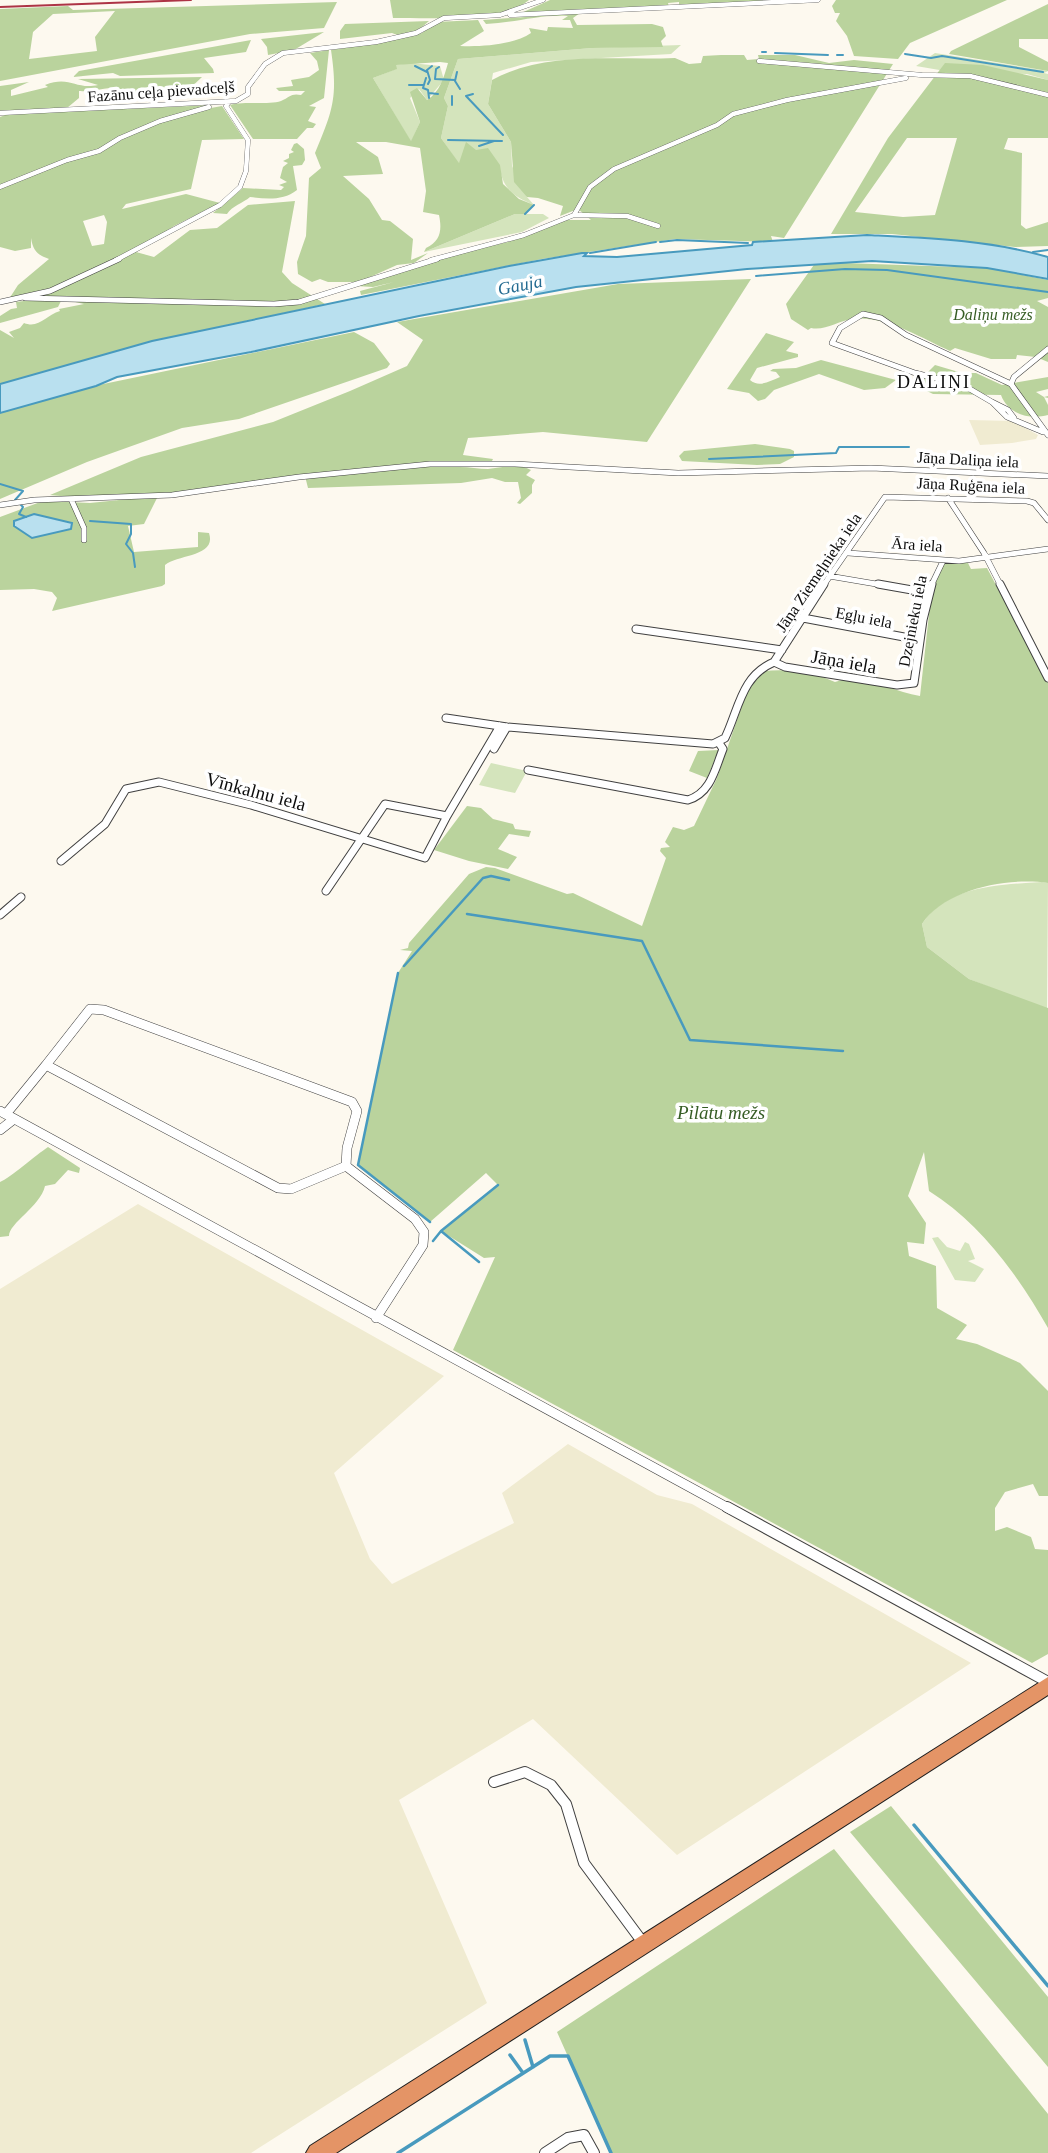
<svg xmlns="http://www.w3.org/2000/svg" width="1048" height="2153" font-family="Georgia,serif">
  <rect width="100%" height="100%" fill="#fdf9ef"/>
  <path fill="#f0ebd1" d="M969,420L1013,421L1038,435L1036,439L1012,443L980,445Z
    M138,1204L444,1376L334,1473L370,1559L392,1584L514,1523L502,1493L568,1444L657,1495L692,1504L971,1663L677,1855L533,1719L399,1800L487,2003L251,2153H0V1289Z"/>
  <path fill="#d4e4bc" d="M681,45L671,54L531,62L493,73L488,104L511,142L512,166L527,197L534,205C516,198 504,190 500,170L464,152L459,164L441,138L448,106L444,98L458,59L592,48Z
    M935,53L1048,71L1044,73L1048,74V80L1027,74L957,73L916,66Z
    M411,63L440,66L444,80L427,100L419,89L410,98L420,122L411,142L373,78L396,69L395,65Z
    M515,214H543L549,218L522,232L424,252Z
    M491,763L527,771L515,793L479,785Z
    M1042,882L1048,883L1047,1010L969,979L927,947L922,924C948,885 1000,885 1042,882Z
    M938,1237L947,1247L960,1251L965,1242L969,1244L975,1259L968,1261L984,1269L975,1282L955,1280L932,1238Z"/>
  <path fill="#bad39d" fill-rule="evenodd" d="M390,0H529C502,24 429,17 393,18Z
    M550,0H805L807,2L679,6V2L668,3L669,7L519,14Z
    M836,0H1007L910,43L898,59L854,56L847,36L836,21L840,13H835L832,6Z
    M337,2L324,28L250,34L0,81V9L68,6L73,10ZM115,11L95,37L97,51L29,59L33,32L53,14Z
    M1048,4V39H1019V47L1048,62V71L949,54L951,51Z
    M580,13L573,18L577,25L652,24L663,27L666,36L661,41L663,47L592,48L458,59L444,98L448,106L441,138L459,163L466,142L476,150L488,148L500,165L503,184L519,199L534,205L525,214H515L424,252L426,248C441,241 442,230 439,215L423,212L426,191L420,148L386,142H356L378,157L383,174L343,176L369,199L382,220L390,221L413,239L411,260L428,253L414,263L397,265L359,282H328L320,279L312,282L298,274L297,262L306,236L309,178L321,168L315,153C333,110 338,97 331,50L379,43L422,33L436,22L478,20L484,31L460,46C481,47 514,45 531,33L529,28L547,31L548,27L573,28L570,20H562L568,16C540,14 514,23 486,24L483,20ZM440,62L448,63C444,77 440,92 427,100L417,88L410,92L420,122L411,141L373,78L397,69L396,65Z
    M429,21C419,30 407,40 392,33L340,39V31L345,24Z
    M324,32L294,50L268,55L267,47L261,39Z
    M251,40L246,52L204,58L213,69L214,73L120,76L113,73L73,77L79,71Z
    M329,50L324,98L309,106L316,107L308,121L316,124L313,128H307L297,139H253L230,105C244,101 269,105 281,101C290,97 291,93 301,95L305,91H279L276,88L293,86L291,80L309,77L319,70L317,61L310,53Z
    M721,55H744L747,60L759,59L758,55H795L829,63L854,60L893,64L784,238L771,236L773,242L675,239L542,259L361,295L360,291L394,282L373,287L356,286L451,255L508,242L564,220H591L578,209L560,216L563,206L538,198L527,197L514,182L511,142L488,104L492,80C547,50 614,61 675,58L689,64L701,63L703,56Z
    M945,63L983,65L1048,80V138H1008L1004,149L1022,153L1021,225L1026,229L1048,222V246L1015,247L892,234H831L888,138ZM907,138H957L935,215L903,217L855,212Z
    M202,77L185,93L146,96L110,93L116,88C111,87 90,92 79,91V98L67,108L0,111V86L29,82L11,90V96L48,87L45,85C70,75 75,90 98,85L78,79Z
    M213,105L183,113L222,106L244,139L202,140L191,189L126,204L122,209L186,194L220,203L174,226L136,252L154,257L190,230L217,228L248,205L295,201L282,272L292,283L325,304L152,341L0,384V330L14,338L9,332L20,328L24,323C39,329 46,315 60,311L59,309L84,304L62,299L58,307L0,323V316L11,309L17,308L16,302L39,299H9L18,285L49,259C38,255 33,251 31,238V248L15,251L0,247V117L8,114ZM104,215L107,222L104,244L92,246L83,221Z
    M297,143L304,149L305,160L302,165L293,166L297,190C283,201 266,199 250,197C243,203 232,206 227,214L213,213L243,188L281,190L284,187L279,185L287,182L280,178L283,167L288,163L283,161L289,158V154L294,152L291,150L294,144Z
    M816,262L987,268L1048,280V298L1037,301L1048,307V362L1036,357L1017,355L1016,359H991L955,348L950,351C921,338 885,315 852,319C838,321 825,331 811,328L808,330L791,319L786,304Z
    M751,279L647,442L543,432L468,438L463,455L493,459L491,463L458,462L460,467C469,467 479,469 488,469C502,468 518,462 531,470L526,475L535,480L532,485V493L520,504L517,503L521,498L518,482H505L492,478L461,483L308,488L305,476C222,487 134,505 50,495L141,457L273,422L350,391L407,366L423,340L397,322L618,284Z
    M354,332L374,343L390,364L387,368L239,419L182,428L87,462L0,499V408L65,392Z
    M766,333L794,342L786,351L798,354V357L757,368L750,380C759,388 770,381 780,377L776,372L770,371L773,369L796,368L821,360L896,380L885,388L864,390L819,374L774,390L765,399L758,401L749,393L727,389Z
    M935,365L962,373H976L1002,385L1048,377V389L1036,392L1044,397L1048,396V398L1044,397L1048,405V415C1029,420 1008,414 1001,395L933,394L915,385Z
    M755,444L790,449L794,451V457L780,464L757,465L682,461L679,456L684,451Z
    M158,496L144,524L128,526L134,552L198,547V532L209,533C217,557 178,554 165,565V584L162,586L52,611L57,598L52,592L34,589L0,590V517L43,501L90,503Z
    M949,563H968L971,569L987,568L1048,683V883C1008,877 945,889 922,924L927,947L969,979L1048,1008V1328C1017,1274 981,1224 929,1191L924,1152L908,1196L926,1223L924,1244L907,1242L909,1256L936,1266L937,1308L967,1325L956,1339L977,1344L1020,1363L1048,1391V1496H1039L1033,1484L1005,1492L995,1508V1531L1007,1527L1031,1537L1035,1549L1048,1550V1654L1032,1663L453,1350L495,1257L484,1258L441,1231L498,1185L486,1173L430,1222L358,1165L398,973L412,951L400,950L408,948L409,943L469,874L486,867L495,868L567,894L573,893L642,926L666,858L660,851L661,848L670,847L665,842L673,827L684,830L694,826L717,778L749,685L758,672C785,668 810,671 835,682C864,672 892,692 920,696L931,596C937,585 935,575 942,565Z
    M719,750L707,778L689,771L698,751Z
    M467,806L481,808L493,819L513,824L515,829L531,831L529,837L509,834L498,849L517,857L508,869L469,861L434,850Z
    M48,1147L80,1168L79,1173L68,1170L55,1184L45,1186C40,1207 9,1223 9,1236L0,1237V1182C10,1178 36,1155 48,1147Z
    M891,1806L1048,1997V2067L850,1832Z
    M834,1849L1048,2114V2153H611L557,2032Z"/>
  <path fill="#b9e0ef" stroke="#489abe" stroke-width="2" d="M867,235C928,238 989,240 1048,257V279L987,268L872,261L747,269L576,287L419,316L251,352L117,377L96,386L0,413V384L152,341L509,266L582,253H587L584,256L617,257L752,245L753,242Z
    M34,514L72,523L71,529L32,538L14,526V521Z"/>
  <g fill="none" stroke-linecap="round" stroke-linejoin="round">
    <path stroke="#489abe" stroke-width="2" d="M762,52H766
      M775,53L828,55
      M905,54L931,58L942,56L1043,72
      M837,55H843
      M415,66L427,72
      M439,67L436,69L435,79L455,80
      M457,72L455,81L460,89
      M426,78L423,88L428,90L429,98
      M428,84L430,80L427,70L432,66
      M409,85H423
      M429,93L438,94
      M473,94L466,96L503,135
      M452,96V105
      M448,140L502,141
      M479,146L494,141
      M525,214L534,205
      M660,242L677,240L748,243
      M1033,252L1048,250
      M590,253L656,242
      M756,276L845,269L887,270L1048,292
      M709,459L836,453L839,447H909
      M0,484L23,491L15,500
      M20,504L23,507L19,514L26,517
      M90,521L131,524V534L126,544L133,553L135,567"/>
    <path stroke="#489abe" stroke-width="2.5" d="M467,914L642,941L690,1040L843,1051
      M404,966L483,878L491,876L509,880
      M398,973L358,1165L430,1222
      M441,1231L479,1262
      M433,1241L441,1231L498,1185"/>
    <path stroke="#489abe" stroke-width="3.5" d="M914,1825L1048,1986
      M525,2040L533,2067
      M510,2055L523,2073
      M398,2153L550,2056H568L611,2153"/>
    <g stroke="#404040" stroke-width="5">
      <path id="street-far4" d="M510,15L818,0
        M759,61L922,75L970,76L1048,95
        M0,113L236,101L248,94V87L265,64L283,53L376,42L416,33L444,18L500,15L543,0
        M0,187L67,160L99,151L120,138L160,121L209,107
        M574,215L627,216L658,226
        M116,260L220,205L240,187L246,171L248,140L226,106L229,102
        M431,260L524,235L574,215L590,187L614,169L717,125L733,114L787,100L906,78"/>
    </g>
    <g stroke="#404040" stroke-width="6">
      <path id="street-far3" d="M25,298L274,304L299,302L437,259
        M0,302L50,291L119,259
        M1011,384L1014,377L1048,349
        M992,402L963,385L915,373L832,343L840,328L863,314L881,318L906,335L1011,384L1048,435
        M1014,418L1008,410L992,402L1007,417L1043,432
        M948,498L984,553L1001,586
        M71,499L84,528V540
        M0,505L34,500L172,495L299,477L430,464H515L678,473L871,468L1048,476
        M848,553L959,561L1048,549
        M829,576L888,586
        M823,586L885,497L1027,501L1034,503L1048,520
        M931,586L943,561"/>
    </g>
    <g stroke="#404040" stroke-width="9">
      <path id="street-far2" d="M878,584L929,593
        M1000,584L1048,678
        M803,618L920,640
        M636,629L782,650
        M774,662L824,584
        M774,662L785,667L897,685L914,683L923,620L932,584
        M446,718L507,727L713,744L725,738C739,709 741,676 774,662
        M494,749L507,727
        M528,770L688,800C711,793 715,769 723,749L719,743
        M61,861L105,824L126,789L159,782L251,805L425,858L447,816
        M326,891L385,804L447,816L500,726
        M0,915L21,897"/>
    </g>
    <g stroke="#404040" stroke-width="10">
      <path id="street-far1" d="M90,1009L104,1010L352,1102L357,1111L347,1148L346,1166L291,1189L278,1188L46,1065Z
        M0,1111L730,1509
        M6,1114L46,1065
        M0,1130L14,1119
        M346,1166L415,1219L424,1232L423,1245L376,1318"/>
    </g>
    <g stroke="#404040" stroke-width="12">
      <path id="street" d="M727,1507L1048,1682
        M494,1782L525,1772L551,1785L566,1804L584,1863L644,1944
        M545,2153L568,2138L584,2135L594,2153"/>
    </g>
    <g stroke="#1e1e1e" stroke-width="2">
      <path id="highway" d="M1048,1677V1695L336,2153H306L310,2146Z"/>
    </g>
    <use href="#street-far4" stroke="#fff" stroke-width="4.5"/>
    <use href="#street-far3" stroke="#fff" stroke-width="5"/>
    <use href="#street-far2" stroke="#fff" stroke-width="7"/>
    <use href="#street-far1" stroke="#fff" stroke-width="9"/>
    <use href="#street" stroke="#fff" stroke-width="10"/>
    <use href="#highway" fill="#e49466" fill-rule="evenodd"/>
    <path stroke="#ad3445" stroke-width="2" d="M0,7L191,0"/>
  </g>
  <g text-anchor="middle" stroke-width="7" stroke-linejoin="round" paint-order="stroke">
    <g font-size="16" fill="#0d0d0d" stroke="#fff">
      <text transform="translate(161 91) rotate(-4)" y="6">Fazānu ceļa pievadceļš</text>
      <text transform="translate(968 459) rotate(3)" y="6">Jāņa Daliņa iela</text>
      <text transform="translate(971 485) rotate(3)" y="6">Jāņa Ruģēna iela</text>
      <text transform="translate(917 544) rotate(4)" y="6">Āra iela</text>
      <text transform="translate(818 572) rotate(-56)" y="6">Jāņa Ziemeļnieka iela</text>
      <text transform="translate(864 617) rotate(11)" y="6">Egļu iela</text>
      <text transform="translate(912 621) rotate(-79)" y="6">Dzejnieku iela</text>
    </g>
    <g font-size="16" font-style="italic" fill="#365d25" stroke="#fff">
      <text x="993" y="320">Daliņu mežs</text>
    </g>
    <g font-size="18" font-style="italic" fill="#246b91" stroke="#fff">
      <text transform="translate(520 285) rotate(-11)" y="6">Gauja</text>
    </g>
    <g font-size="18" letter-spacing="2" fill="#0d0d0d" stroke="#fff">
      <text x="934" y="388">DALIŅI</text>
    </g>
    <g font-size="19" fill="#0d0d0d" stroke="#fff">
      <text transform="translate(844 661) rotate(10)" y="7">Jāņa iela</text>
      <text transform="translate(256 791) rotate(15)" y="7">Vīnkalnu iela</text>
    </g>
    <g font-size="19" font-style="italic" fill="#365d25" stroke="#fff">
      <text x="721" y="1119">Pilātu mežs</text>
    </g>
  </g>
</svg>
